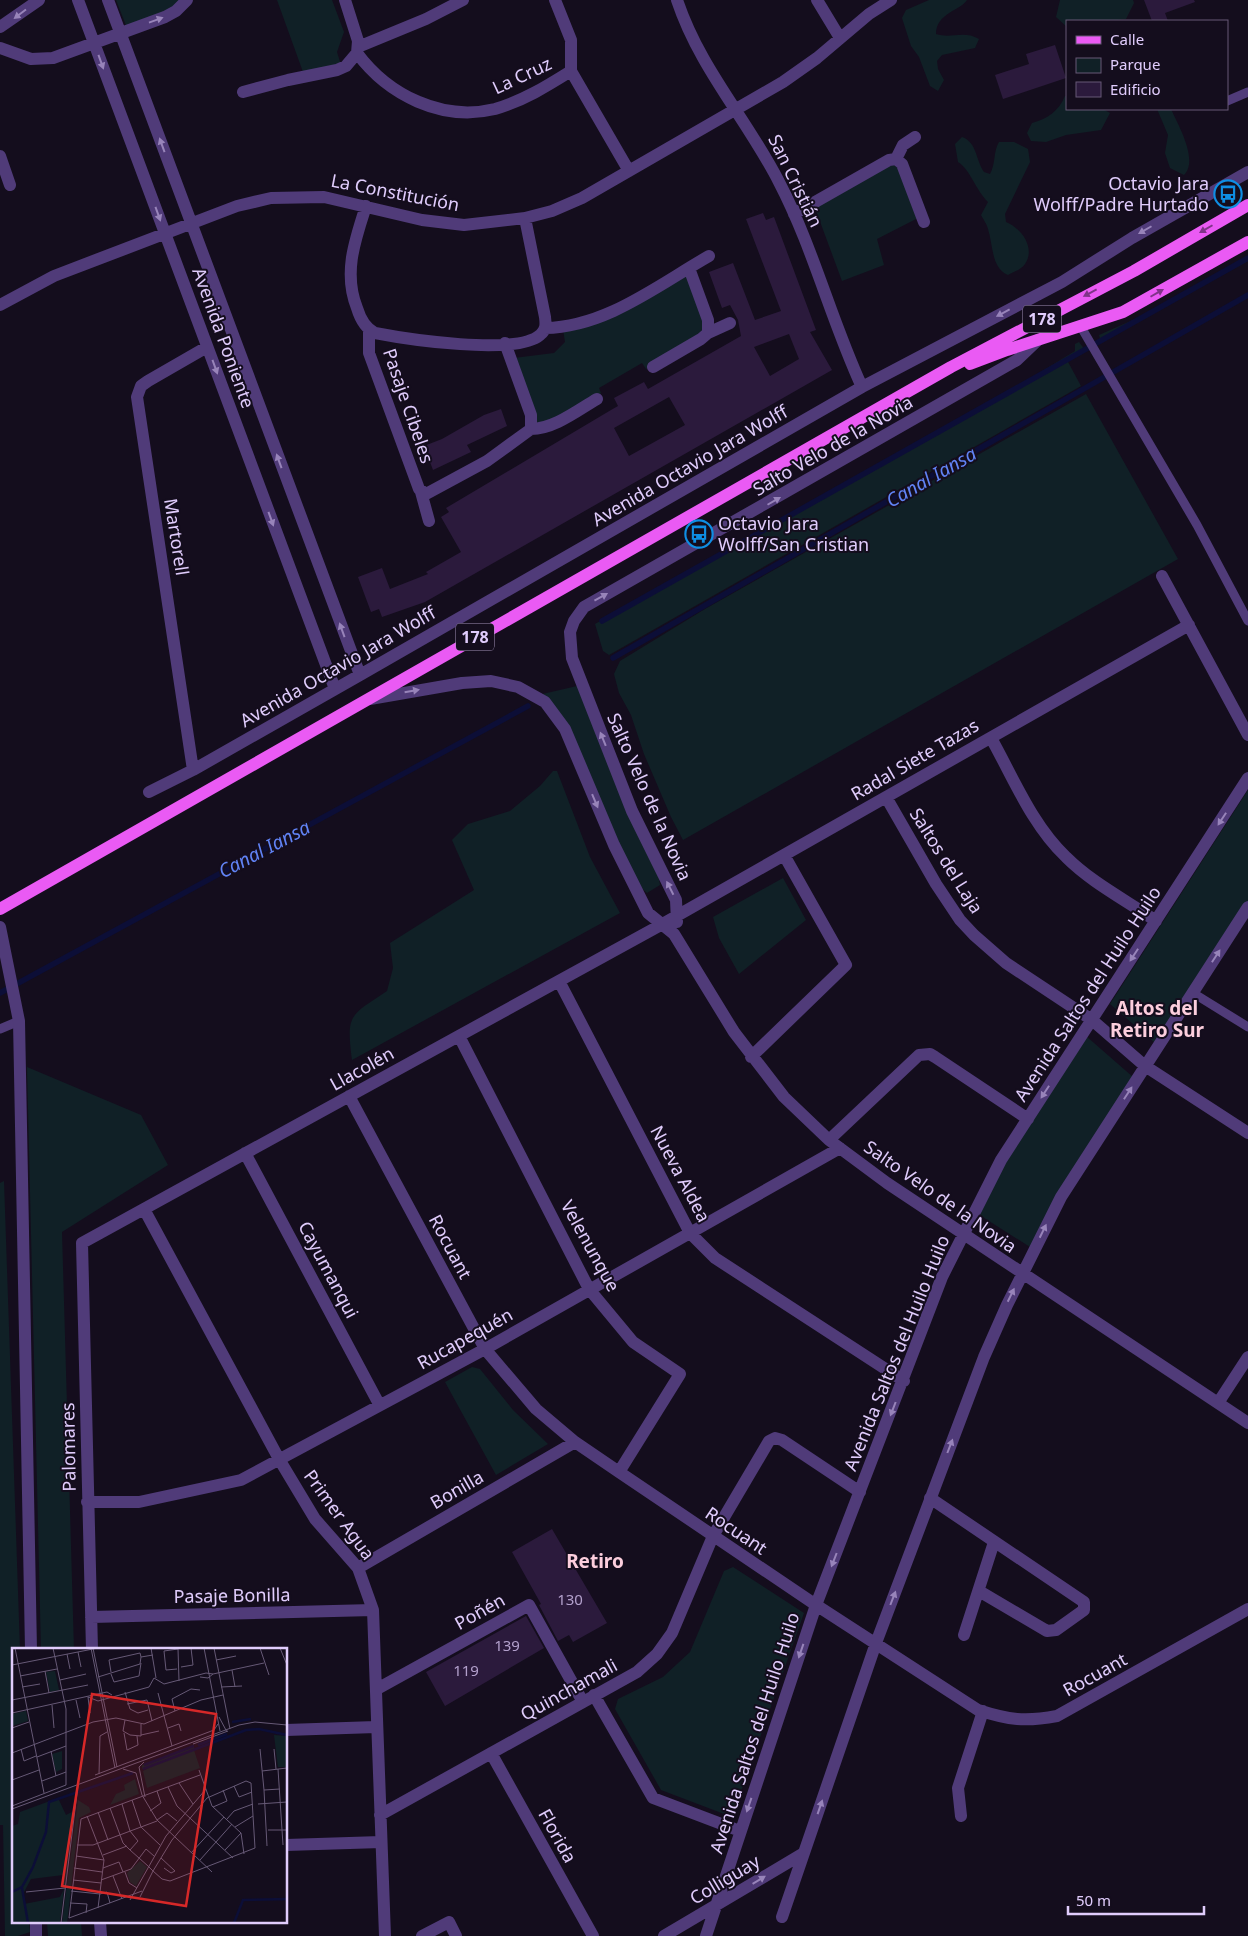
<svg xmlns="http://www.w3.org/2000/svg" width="1248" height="1936" font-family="'Noto Sans',sans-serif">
  <rect width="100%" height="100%" fill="#140d1d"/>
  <path fill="#102026" d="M116,0H184L180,4L127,28Z
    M277,0H332L344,32L337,52L341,65L303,72Z
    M929,0H967C960,11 936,13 936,34C951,39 964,30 979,39L975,48L942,55L937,61L938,69L944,80L938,91L930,86L919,57L911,46L902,18L906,10Z
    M1060,0H1133L1134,3L1126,19L1110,21H1067V27L1056,17Z
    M1065,96H1067V109H1103L1110,113L1101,130L1066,135L1046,142L1031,141L1027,133L1032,123C1047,119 1059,111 1065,96Z
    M1157,109H1171C1178,125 1199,160 1184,175L1170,168L1165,153L1168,135Z
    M962,137C977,142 976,161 984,172L990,174C996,163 993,152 999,142H1014L1028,149L1030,162L1005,214L1006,222C1021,228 1036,248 1025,264C1021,270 1013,272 1008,275C991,268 993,244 988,229C987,224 983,219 981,215L988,202C975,189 970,169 958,162L955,144Z
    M894,165L899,169L918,218L877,239L884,265L842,281L815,208L888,166Z
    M1248,256V261L1101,342L1099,335L1153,311Z
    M685,272L703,322L704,330L650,367L646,369L642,363L599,388L601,393L597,397L537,426L514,358L554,353L565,342L563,329Z
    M1079,342L1085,350L1067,360L1081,386L609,655L603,651L595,624L1016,387L1075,351V344Z
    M1086,394L1178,559L683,840L671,817L644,754L631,715L619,693L614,674L620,661L705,609Z
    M577,686L618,789L658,873L660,885L647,893L637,884L577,747L534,696Z
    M553,771H557L590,857L620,913L352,1060C346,1013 350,1016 387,991L393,968L390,943L474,890L452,840L468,824L510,811L540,786Z
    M1248,790V901L1155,1043L1110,1004Z
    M783,878L806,920L739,974L719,938L713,917Z
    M1086,1036L1133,1077L1030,1247L978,1214L998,1173Z
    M27,1067L141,1115L168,1165L62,1232L74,1650H41Z
    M4,1181L20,1650H14V1922H29L30,1932L18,1936H5L3,1825H0V1183Z
    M472,1367L480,1369L513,1410L548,1444L496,1475L445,1382Z
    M733,1567L804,1613L732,1817L661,1790L615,1709L618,1699L663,1677L690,1652L724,1571Z
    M47,1922H81L82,1936H48Z"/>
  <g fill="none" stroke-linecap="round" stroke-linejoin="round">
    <path stroke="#0c0e37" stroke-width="5.5" d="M602,621L1248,258
      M613,658L1248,295
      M0,993L528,706"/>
  </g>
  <path fill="#2b1a3c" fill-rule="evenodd" d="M1144,0H1194L1195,2L1165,13L1168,21H1152Z
    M1055,45L1066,78L1003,99L995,75L1029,64L1026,54Z
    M763,213L766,220L774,217L816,330L810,332L832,370L425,602L382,617L379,609L371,612L358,577L382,568L390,589L428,574L426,572L461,552L441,517L449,512L446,508L611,410L618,406L614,398L644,382L648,389L655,385L741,336L738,320L730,305L722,308L709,272L733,263L755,320L781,311L746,219ZM789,334L799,359L770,376L754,347ZM669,397L685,425L629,456L614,428Z
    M501,409L507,426L467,445L471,452L433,470L424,446L442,439L484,415Z
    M552,1529L607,1623L573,1642L569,1635L558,1641L539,1605L541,1604L512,1552Z
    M526,1616L544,1648L445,1706L426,1672Z"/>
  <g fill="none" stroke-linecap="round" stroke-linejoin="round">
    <path stroke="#503b79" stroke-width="9" d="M1227,101L1248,92
      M1081,327L1197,525L1248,621
      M1193,993L1248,1027
      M0,1029L19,1021"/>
    <path stroke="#503b79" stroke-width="12" d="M78,0L335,689
      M108,0L360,675
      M555,0L571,40V71
      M677,0C700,69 747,119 779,182C813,247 831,320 862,387
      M817,0L840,38
      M0,27L39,0
      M358,47L426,19L463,0
      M0,48L31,59L53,58L165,17L176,11L187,0
      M357,53C388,95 442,122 495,109C523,101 547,86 571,71
      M571,71L629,171
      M243,92L288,80L337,70L346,66L357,53L358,41L345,0
      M0,156L10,185
      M896,159L903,145L915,137
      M366,206C355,240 343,273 357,308C360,318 365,328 375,333C406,339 516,356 540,335C546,330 546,325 545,317L525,218
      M794,214L889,160L896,159L902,164L924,222
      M0,305L54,276L237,206L271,198L324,197L422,220L464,225L525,218L552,211L582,198L783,82L817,58L869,14L891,0
      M545,328C606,327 658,285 709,256
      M369,330V353L419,489L426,494L487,461L531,429V415L505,343
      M708,333L730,323
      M653,367L701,339L708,333V320L689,268
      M531,429C554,429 578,410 597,399
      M421,492L429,521
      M1162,576L1248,735
      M370,699L462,683L491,681L518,687L545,702L565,729L614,845L648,913L674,934L734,1032L784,1097L829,1140L887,1183L1248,1423
      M991,738C1013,777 1032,825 1066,857C1092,883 1126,900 1156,921
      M193,770L137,397L141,386L148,381L207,347
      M149,792L193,770L360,675L862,387L1062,282L1132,238L1248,172
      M886,797L936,884L960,920L974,935L1006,963L1092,1020L1145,1066L1248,1133
      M677,922L676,900L632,811L572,658L570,632L574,621L584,607L1017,360L1038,340
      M0,927L19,1021L31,1650
      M559,981L690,1233L715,1258L904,1381
      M459,1036L589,1289L633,1342L680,1374L619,1472
      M751,1057L846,965L784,855
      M349,1096L485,1349L536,1409L575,1442L619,1472L816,1605L978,1710C1009,1720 1025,1722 1057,1716L1248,1609
      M829,1140L919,1055L930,1054L935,1057L1028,1119
      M245,1153L379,1404
      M144,1209L279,1459L315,1519L358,1568L373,1610L385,1936
      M1218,1403L1248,1357
      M930,1498L1084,1602V1610L1056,1630L1047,1631L979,1591
      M87,1502H139L241,1480L485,1349L840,1148
      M358,1568L575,1442
      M91,1617L373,1610
      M964,1635L994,1542
      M92,1650L82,1243L659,926L1189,625
      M377,1689L529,1605L583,1702
      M594,1695L653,1798L740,1831
      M286,1730L376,1727
      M491,1753L593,1936
      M380,1815L637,1672L657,1654L672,1633L713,1536L769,1441L775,1438L782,1440L860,1492
      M961,1816L958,1788L983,1711
      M286,1845L381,1842
      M782,1917L876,1643L984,1357L1007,1305L1061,1197L1248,907
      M36,1922V1936
      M100,1922L101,1936
      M422,1936L449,1922L456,1936
      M664,1936L804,1853
      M706,1936L816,1605L942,1277L1001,1160L1248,778"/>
    <path stroke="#ea5af4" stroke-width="12" d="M970,364L1007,350L1123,312L1248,242
      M0,909L951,367L1134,271L1248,205"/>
  </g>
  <defs><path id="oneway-solid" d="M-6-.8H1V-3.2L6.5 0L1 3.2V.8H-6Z" transform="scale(1.25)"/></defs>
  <g fill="#9884ba">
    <use href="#oneway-solid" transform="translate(20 14) rotate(143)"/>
    <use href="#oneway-solid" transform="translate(156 20) rotate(-20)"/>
    <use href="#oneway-solid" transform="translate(101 62) rotate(70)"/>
    <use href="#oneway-solid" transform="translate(162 145) rotate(-110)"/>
    <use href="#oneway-solid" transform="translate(158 214) rotate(70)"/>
    <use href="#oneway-solid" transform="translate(1145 230) rotate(150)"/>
    <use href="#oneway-solid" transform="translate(1003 313) rotate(152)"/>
    <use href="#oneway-solid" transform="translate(215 367) rotate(70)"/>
    <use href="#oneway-solid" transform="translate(279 461) rotate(-110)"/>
    <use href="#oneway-solid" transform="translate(774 501) rotate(-30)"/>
    <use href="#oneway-solid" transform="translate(271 519) rotate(70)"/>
    <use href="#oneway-solid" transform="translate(601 597) rotate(-29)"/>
    <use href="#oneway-solid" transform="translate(342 630) rotate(-110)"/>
    <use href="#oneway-solid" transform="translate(412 691) rotate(-10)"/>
    <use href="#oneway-solid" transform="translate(603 739) rotate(-112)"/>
    <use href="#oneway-solid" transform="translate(595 801) rotate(67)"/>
    <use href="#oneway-solid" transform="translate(1222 819) rotate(123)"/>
    <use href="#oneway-solid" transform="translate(670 888) rotate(-117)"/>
    <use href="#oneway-solid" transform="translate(1134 955) rotate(123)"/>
    <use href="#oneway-solid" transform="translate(1216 956) rotate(-57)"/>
    <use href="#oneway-solid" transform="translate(1045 1092) rotate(123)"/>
    <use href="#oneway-solid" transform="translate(1128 1093) rotate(-57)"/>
    <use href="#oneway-solid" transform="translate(1043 1231) rotate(-64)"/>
    <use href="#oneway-solid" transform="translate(1011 1295) rotate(-64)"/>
    <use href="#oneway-solid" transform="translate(893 1409) rotate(111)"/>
    <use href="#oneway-solid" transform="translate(950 1446) rotate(-69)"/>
    <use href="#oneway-solid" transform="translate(834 1560) rotate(111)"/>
    <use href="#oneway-solid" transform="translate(893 1598) rotate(-69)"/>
    <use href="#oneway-solid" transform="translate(801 1651) rotate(109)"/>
    <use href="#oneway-solid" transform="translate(749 1805) rotate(109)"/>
    <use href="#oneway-solid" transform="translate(820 1807) rotate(-71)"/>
    <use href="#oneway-solid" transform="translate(759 1880) rotate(-31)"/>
  </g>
  <g fill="#7f3488">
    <use href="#oneway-solid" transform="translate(1206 229) rotate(150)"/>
    <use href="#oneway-solid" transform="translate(1090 293) rotate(152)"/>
    <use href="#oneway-solid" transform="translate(1157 293) rotate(-30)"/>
  </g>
  <defs>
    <g id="bus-ring" transform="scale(1.4375)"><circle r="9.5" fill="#140d1d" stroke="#0f8ee4" stroke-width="1.5"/><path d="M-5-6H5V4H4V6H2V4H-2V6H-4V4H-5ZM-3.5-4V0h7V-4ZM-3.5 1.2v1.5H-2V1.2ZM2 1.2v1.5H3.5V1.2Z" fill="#0f8ee4"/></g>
  </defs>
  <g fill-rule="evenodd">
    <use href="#bus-ring" x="1228" y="194"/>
    <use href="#bus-ring" x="699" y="534"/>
  </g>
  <g text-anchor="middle" stroke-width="4" stroke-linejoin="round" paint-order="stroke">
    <g font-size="15" fill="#b3a0cc">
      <text x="570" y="1605">130</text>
      <text x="507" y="1651">139</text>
      <text x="466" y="1676">119</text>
    </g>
    <g fill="#140d1d" stroke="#a393b9" stroke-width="1">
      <rect x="1023" y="305.5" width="38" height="27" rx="4"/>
      <rect x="456" y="623.5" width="38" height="27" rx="4"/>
    </g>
    <g font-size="16" font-weight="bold" fill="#e0ccfc">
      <text x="1042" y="325">178</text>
      <text x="475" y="643">178</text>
    </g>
    <g font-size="18" fill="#e0ccfc" stroke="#140d1d">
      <text transform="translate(522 76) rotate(-25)" y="6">La Cruz</text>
      <text transform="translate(795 181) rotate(64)" y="6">San Cristián</text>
      <text transform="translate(395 193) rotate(11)" y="6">La Constitución</text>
      <text transform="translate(223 338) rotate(70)" y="6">Avenida Poniente</text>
      <text transform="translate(408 406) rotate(71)" y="6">Pasaje Cibeles</text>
      <text transform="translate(833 446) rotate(-30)" y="6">Salto Velo de la Novia</text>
      <text transform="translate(690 466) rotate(-30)" y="6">Avenida Octavio Jara Wolff</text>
      <text transform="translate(176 537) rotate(81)" y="6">Martorell</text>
      <text transform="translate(338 667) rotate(-30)" y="6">Avenida Octavio Jara Wolff</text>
      <text transform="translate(915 760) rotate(-30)" y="6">Radal Siete Tazas</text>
      <text transform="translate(649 797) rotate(66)" y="6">Salto Velo de la Novia</text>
      <text transform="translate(946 861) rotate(58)" y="6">Saltos del Laja</text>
      <text transform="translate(1088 994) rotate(-57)" y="6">Avenida Saltos del Huilo Huilo</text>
      <text transform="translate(362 1069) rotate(-29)" y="6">Llacolén</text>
      <text transform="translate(680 1174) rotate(62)" y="6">Nueva Aldea</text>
      <text transform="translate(940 1197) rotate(35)" y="6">Salto Velo de la Novia</text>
      <text transform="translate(590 1246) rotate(61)" y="6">Velenunque</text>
      <text transform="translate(450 1247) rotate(62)" y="6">Rocuant</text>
      <text transform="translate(328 1270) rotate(62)" y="6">Cayumanqui</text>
      <text transform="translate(465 1339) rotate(-29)" y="6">Rucapequén</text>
      <text transform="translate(897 1353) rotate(-68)" y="6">Avenida Saltos del Huilo Huilo</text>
      <text transform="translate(69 1447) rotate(-91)" y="6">Palomares</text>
      <text transform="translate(457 1490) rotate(-30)" y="6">Bonilla</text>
      <text transform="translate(339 1515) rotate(54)" y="6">Primer Agua</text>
      <text transform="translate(736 1531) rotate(34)" y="6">Rocuant</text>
      <text transform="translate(232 1596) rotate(-1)" y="6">Pasaje Bonilla</text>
      <text transform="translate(480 1612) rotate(-29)" y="6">Poñén</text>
      <text transform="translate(1095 1675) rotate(-29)" y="6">Rocuant</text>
      <text transform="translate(569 1690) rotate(-29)" y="6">Quinchamali</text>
      <text transform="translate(755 1733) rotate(-72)" y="6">Avenida Saltos del Huilo Huilo</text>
      <text transform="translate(557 1836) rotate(61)" y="6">Florida</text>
      <text transform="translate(725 1880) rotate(-31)" y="6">Colliguay</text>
    </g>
    <g font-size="18" fill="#e0ccfc" stroke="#140d1d" text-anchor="end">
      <text x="1209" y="190">Octavio Jara<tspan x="1209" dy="21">Wolff/Padre Hurtado</tspan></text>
      <text x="718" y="530" text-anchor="start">Octavio Jara<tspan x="718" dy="21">Wolff/San Cristian</tspan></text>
    </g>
    <g font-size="19" font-style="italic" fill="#6183f5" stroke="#140d1d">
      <text transform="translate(931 477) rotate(-30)" y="7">Canal Iansa</text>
      <text transform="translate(264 849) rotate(-28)" y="7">Canal Iansa</text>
    </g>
    <g font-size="19" font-weight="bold" fill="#fccedd" stroke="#140d1d">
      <text x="1157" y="1015">Altos del<tspan x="1157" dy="22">Retiro Sur</tspan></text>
      <text x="595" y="1568">Retiro</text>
    </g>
  </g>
  <g transform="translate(12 1648)">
    <rect width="275" height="275" fill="#140d1d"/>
    <path d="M43,23L47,42L38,44L34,24ZM14,63L16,73L0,78V66ZM262,87L275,88V119H266ZM182,97V101L148,114L182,102L188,120L135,140L131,123L142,117L130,121V117ZM50,103V121L44,124L40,106ZM123,131L127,146L98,157L104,146L113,142L112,137ZM46,150L54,167L62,163L53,238L50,239L51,227L19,231L11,246L12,256L48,249L52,241L48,274L0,275V178L6,176L8,164ZM66,152L77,159L79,164L67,170L55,275H50ZM128,213L135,219L124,238L118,234L115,225Z" fill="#102026"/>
    <path fill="none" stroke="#0c0e37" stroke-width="2.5" d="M220,74L239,71M186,97L215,86M132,117L182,98M131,121L234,82L247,81L275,87M10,240L16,275M0,244L10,239L21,219L34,184L37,154L121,125M222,275L231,252L275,251"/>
    <path fill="none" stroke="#665976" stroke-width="1" d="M3,0L32,145M79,0L103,120M81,0L105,119M139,0L144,30M192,0L208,83M202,0L218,81M248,0L257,27M268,0L275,17M166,1L167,33M66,4L69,19M55,6L58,21M204,12L224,8M0,17L86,0M169,19L181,17L179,0M165,21L154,22L152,3L166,1M220,22L223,39M33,23L37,45M99,24L97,12L128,5L129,9M99,26L102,34L127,28L129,15M8,28L45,21M86,29L128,16L129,9L141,7M188,29L196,30L201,26L252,15M48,32L74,26M152,36L194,25L201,26M10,39L28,36M137,39L142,30L152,36M209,39L230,38M113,44L118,61L126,65L136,62M146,45L160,98M76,49L86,53L137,39M76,49L78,65M0,52L76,37M64,52L68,70M115,56L135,52L140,73M40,57L42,80M163,63L160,51L179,41L188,42M0,65L95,44L100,47M207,69L215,84M113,72L111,83L118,87L129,88V76M0,80L17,74M156,80L167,76L169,83M112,85L115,102L126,97L125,88M129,87L147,83M181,96L216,83M9,101L12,113L24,108M248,101L252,142L268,141M262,101L264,121M39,103L44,128M0,105L81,74L104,70L132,76L189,52L211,47M25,109L54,98M132,114L127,119L133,149M111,121L124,125L130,147L145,172L200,224M266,121L271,197M187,122L200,158L229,185L232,206M250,123L275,120M87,126L88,88L95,84M83,127L202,82L206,76M0,132L27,122M30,133L54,124M167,135L181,156M222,138L227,149L240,144M156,139L165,158L221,210M252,142L255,198M120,152L129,179L148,197M110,156L118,183L126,193L118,202M246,156L275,154M0,158L54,137V61L41,0M201,159L215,153L211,142M98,160L111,195L118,202L136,218L141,223L150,231L158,233L243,200L239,135L234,133L195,150L160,192L141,223L128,249M0,161L227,77L243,74L275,77M138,163L149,155L145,143M86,164L96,192M75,168L92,212L86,260M215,171L222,163L241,156M145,172L155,165L165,173M223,179L241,168M256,182H275M65,197H81L145,173M213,202L229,185M179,205L212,169M91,207L115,198M64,208L92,212M149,210L163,223L159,225L152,220M188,212L220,176M62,220L90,224M91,220L107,214L111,224M113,224L117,235L125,240M101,228L110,251M61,232L89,235M89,232L119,221L134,201L142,208M59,243L88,246L95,244L98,255M130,243L57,270L69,171L188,127M14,244L53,240M118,252L154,188L194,141M58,255L75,256L74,265M49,275L66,137"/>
    <path fill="#d62828" fill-opacity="0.15" stroke="#d62828" stroke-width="2.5" d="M80,46L204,66L174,258L50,238Z"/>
    <rect width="275" height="275" fill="none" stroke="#e0ccfc" stroke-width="2.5"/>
  </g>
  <rect x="1066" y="20" width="162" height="90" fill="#140d1d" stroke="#665976"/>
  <rect x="1076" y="36" width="25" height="8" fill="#ea5af4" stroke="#665976"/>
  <text x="1110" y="45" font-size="15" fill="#e0ccfc">Calle</text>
  <rect x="1076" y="58" width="25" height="15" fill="#102026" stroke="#665976"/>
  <text x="1110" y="70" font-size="15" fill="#e0ccfc">Parque</text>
  <rect x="1076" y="82" width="25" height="15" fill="#2b1a3c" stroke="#665976"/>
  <text x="1110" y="95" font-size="15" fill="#e0ccfc">Edificio</text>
  <path d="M1068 1906v8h136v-8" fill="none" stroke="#e0ccfc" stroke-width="2.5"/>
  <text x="1076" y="1906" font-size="15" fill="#e0ccfc" stroke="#140d1d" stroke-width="4" paint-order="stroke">50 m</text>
</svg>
